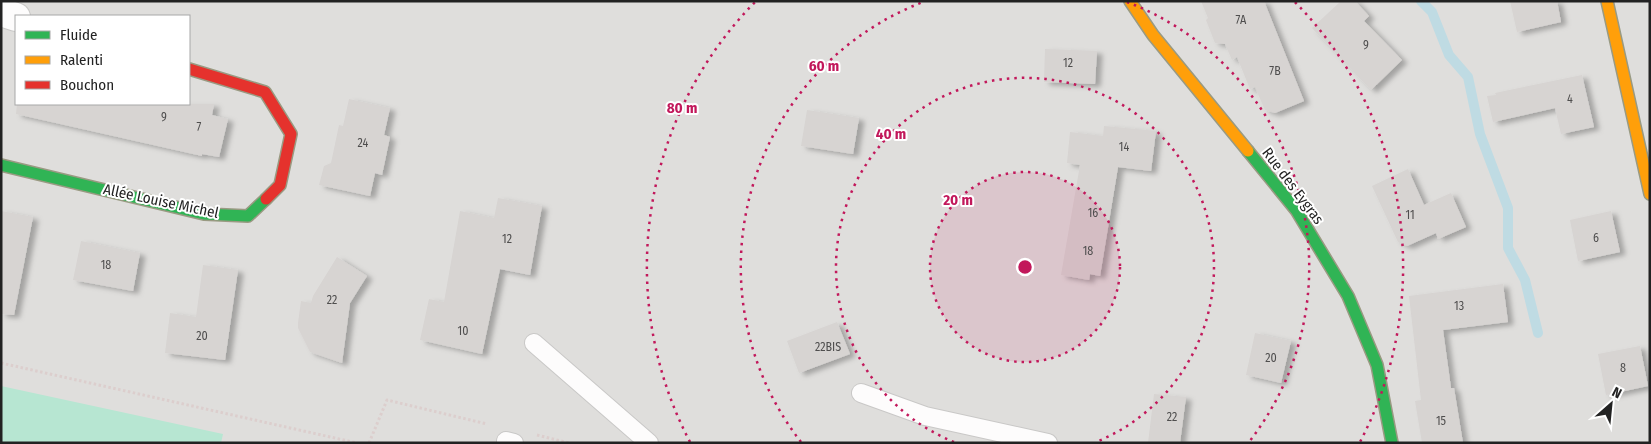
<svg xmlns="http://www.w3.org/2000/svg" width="1651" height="444" font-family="'Fira Sans Condensed',sans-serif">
  <defs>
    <filter id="shadow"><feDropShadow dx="5.5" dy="3" stdDeviation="2.5" flood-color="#0004"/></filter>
  </defs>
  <rect width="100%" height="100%" fill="#f0eeeb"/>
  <path fill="#dfdedc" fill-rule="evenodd" d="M1,1H1650V443H1ZM16,16H189V104H16Z"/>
  <path fill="#b7e6d2" d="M1,386L223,434L221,443H1Z"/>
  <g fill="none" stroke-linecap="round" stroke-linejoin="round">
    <path stroke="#bfdbe3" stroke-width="10" d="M1421,1L1432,12L1449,55L1468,77L1480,134L1508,208V248L1525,280L1538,333"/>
  </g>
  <path fill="#d7d4d2" filter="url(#shadow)" d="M1201,1H1264L1304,101L1275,113L1265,110L1255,87L1250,89L1237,57L1232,60L1225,44L1215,43L1206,20L1208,18Z
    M1341,1H1355L1369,16L1364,21L1402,60L1371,90L1312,28Z
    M1510,1H1557L1561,22L1517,32Z
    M1045,49L1097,51L1095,84L1044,82Z
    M1582,75L1594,127L1561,134L1555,108L1493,122L1487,96L1496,95L1495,93Z
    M349,99L390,108L384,135L390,137L382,175L375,173L370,196L319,185L324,166L331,163L339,125L343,126Z
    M17,104H214L212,115L228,119L219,157L202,154V156L16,114Z
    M807,110L859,118L853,154L801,146Z
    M1104,126L1156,131L1151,171L1118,167L1100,276L1090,274L1089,280L1061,275L1080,165L1067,163L1070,132L1103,136Z
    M1408,169L1424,205L1451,193L1466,227L1438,239L1436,233L1407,246L1398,242L1372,186Z
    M498,198L542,206L530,275L500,269L482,354L420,340L429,299L444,302L460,211L494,218Z
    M1,211L33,217L14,315L1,314Z
    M1611,211L1620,252L1578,261L1570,220Z
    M81,241L140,253L133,291L73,280Z
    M337,257L367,276L350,303L342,363L310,352L298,328V323L301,301L311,303L313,296Z
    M203,265L238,270L225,360L165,353L170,313L196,317Z
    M1503,284L1508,322L1443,330L1451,388H1454L1463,443H1422L1415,401L1421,400L1409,296Z
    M837,322L850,354L799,373L787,341Z
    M1255,333L1291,341L1281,383L1246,375Z
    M1640,346L1648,386L1606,395L1598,354Z
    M1154,394L1186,397L1180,443H1148Z"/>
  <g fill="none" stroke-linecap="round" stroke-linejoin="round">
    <g stroke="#c9c8c7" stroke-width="20">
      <path id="lane" d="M534,343L649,443
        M861,393L925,416L1048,443
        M506,441L514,443"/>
    </g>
    <g stroke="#c9c8c7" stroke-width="30">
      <path id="street" d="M1,12L16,17"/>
    </g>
    <g stroke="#999a82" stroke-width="14">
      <path id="fast" d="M1248,151L1296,210L1348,296L1377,365L1392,443
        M1,165L204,214L248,216L266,199"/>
    </g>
    <g stroke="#999a82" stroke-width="14">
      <path id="slow" d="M1130,1L1153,35L1248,151
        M1607,1L1650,194"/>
    </g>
    <g stroke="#999a82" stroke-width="14">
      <path id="jam" d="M189,69L265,92L291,134L280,185L266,199"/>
    </g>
    <path stroke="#dccecd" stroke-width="3" stroke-dasharray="2.5 2.5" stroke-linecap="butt" d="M1,363L357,443
      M537,435L569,443
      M369,443L387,400L487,424"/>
    <use href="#lane" stroke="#fdfcfc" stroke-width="18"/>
    <use href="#street" stroke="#fdfcfc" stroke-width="28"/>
    <use href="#fast" stroke="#30b455" stroke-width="11"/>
    <use href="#slow" stroke="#ff9f0a" stroke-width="11"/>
    <use href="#jam" stroke="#e5322d" stroke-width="11"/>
  </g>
  <circle cx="1025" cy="267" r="95" fill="#c2185b" fill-opacity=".12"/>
  <g fill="none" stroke="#c2185b" stroke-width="2.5" stroke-dasharray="2.5 5">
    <circle cx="1025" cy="267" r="95"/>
    <path d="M954 442A189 189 0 1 1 1096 442"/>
    <path d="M801 442A284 284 0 0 1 923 2M1127 2A284 284 0 0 1 1249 442"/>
    <path d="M690 442A378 378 0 0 1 755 2M1295 2A378 378 0 0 1 1360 442"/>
  </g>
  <g text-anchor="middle" stroke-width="4" stroke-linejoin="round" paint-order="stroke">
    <g font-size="12" fill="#4f4e4e">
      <text x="1241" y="24">7A</text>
      <text x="1366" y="49">9</text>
      <text x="1068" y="67">12</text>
      <text x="1275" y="75">7B</text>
      <text x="1570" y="103">4</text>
      <text x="164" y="121">9</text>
      <text x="199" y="131">7</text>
      <text x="363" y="147">24</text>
      <text x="1124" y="151">14</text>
      <text x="1093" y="217">16</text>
      <text x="1410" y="219">11</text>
      <text x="1596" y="242">6</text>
      <text x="507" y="243">12</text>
      <text x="1088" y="255">18</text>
      <text x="106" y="269">18</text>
      <text x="332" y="304">22</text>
      <text x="1459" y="310">13</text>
      <text x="463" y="335">10</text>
      <text x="202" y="340">20</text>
      <text x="828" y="351">22BIS</text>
      <text x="1271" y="362">20</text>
      <text x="1623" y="372">8</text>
      <text x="1172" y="421">22</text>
      <text x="1441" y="425">15</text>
    </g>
    <g font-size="15" fill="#222" stroke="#fff">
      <text transform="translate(1293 186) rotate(53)" y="5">Rue des Eygras</text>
      <text transform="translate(161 201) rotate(12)" y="5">Allée Louise Michel</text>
    </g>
  </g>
  <circle cx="1025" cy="267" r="8" fill="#c2185b" stroke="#fff" stroke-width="2.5"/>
  <g font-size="15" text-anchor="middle" font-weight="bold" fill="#c2185b" stroke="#fff" stroke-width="4" stroke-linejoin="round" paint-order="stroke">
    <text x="824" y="71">60 m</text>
    <text x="682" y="113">80 m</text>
    <text x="891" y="139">40 m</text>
    <text x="958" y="205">20 m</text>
  </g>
  <rect width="1651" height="444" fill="none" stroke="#222222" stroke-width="5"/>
  <rect x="15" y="15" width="175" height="90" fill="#ffffff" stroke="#a7a7a7"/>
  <rect x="25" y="31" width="25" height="8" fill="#30b455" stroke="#a7a7a7"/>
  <text x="60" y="40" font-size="15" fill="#222222">Fluide</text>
  <rect x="25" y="56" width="25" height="8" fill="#ff9f0a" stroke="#a7a7a7"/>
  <text x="60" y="65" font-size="15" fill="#222222">Ralenti</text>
  <rect x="25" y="81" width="25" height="8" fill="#e5322d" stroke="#a7a7a7"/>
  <text x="60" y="90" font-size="15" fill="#222222">Bouchon</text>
  <g transform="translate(1611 404) rotate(27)" stroke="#ffffff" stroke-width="4" paint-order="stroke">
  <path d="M0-4L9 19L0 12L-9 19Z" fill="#222222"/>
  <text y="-8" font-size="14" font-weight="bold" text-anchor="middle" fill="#222222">N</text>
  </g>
</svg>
